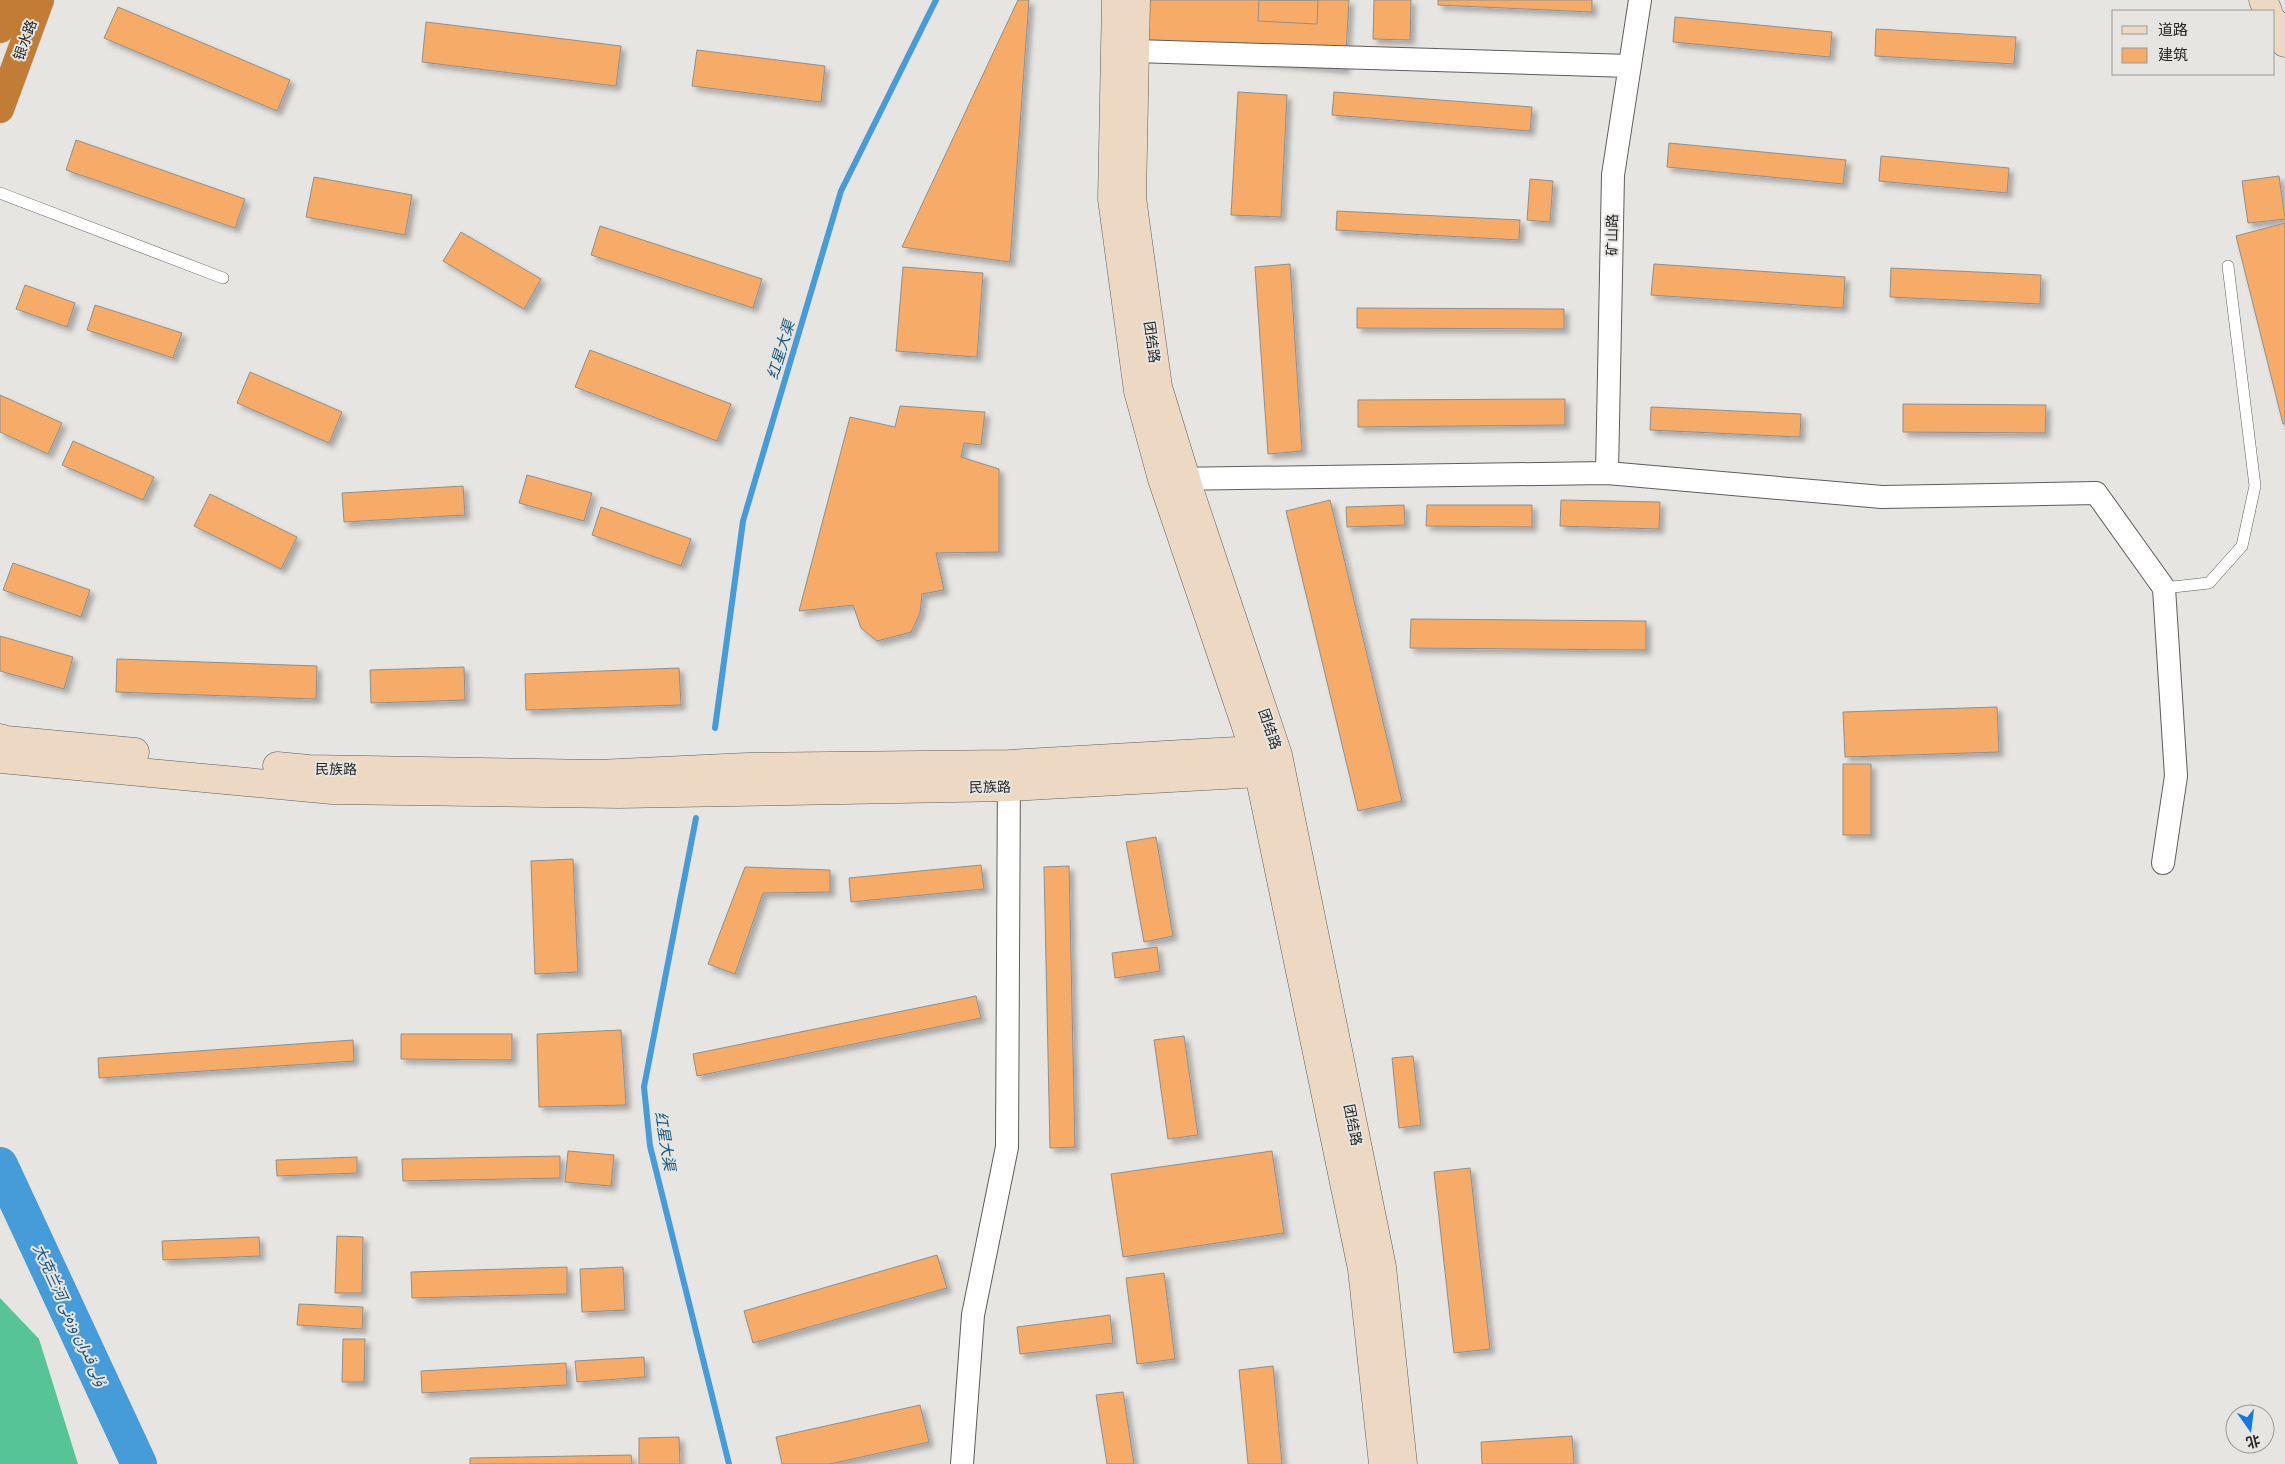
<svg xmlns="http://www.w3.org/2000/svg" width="2285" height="1464" font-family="'Noto Sans',Vazirmatn,'Noto Sans SC',sans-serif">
  <defs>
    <filter id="shadow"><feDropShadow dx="4.5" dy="4.5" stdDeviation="2.5" flood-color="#0004"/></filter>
  </defs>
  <rect width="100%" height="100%" fill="#e7e5e2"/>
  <path fill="#57c495" d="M0,1298L39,1339L78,1464H0Z"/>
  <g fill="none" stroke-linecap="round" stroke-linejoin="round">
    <path stroke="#469cd8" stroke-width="6" d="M715,728L743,521L841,191L936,0
      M696,818L644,1087L650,1146L729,1464"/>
    <path stroke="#469cd8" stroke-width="36" d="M0,1165L139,1464"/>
  </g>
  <path fill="#f6ab68" stroke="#918f8d" filter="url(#shadow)" d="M1018,0H1029L1010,262L902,247Z
    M1136,0H1349L1345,69L1135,51Z
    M1259,0H1318L1317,24L1258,21Z
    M1374,0H1411L1410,40L1373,39Z
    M1438,0H1592V12L1438,5Z
    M118,7L290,80L277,111L104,38Z
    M1675,17L1832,32L1830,57L1673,42Z
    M426,22L621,46L616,86L422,62Z
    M1876,29L2016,37L2014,64L1875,56Z
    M697,50L825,66L821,102L692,86Z
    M1238,92L1287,95L1281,217L1231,215Z
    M1334,92L1532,107L1530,131L1332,115Z
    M76,140L245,199L235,228L66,170Z
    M1669,143L1846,160L1843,184L1667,167Z
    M1881,156L2009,168L2007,193L1879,181Z
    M2279,176L2285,219L2248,223L2242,181Z
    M314,177L412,195L405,235L306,217Z
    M1530,179L1553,181L1550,222L1527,220Z
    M1337,211L1520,220L1519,240L1336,230Z
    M2285,223V424H2283L2236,236Z
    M600,226L762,279L753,308L591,255Z
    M461,232L541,279L524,309L443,261Z
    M1290,264L1302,451L1268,454L1255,267Z
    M1654,264L1845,277L1843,308L1651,295Z
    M903,267L983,273L977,357L896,351Z
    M1891,268L2041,275L2040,304L1890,297Z
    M25,285L75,303L67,327L16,309Z
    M95,305L182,333L173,358L87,330Z
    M1357,308L1564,309V329L1357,328Z
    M590,350L731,404L717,441L575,387Z
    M250,372L342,412L329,443L237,403Z
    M0,395L62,423L48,454L0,432Z
    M1565,399V425L1358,427V400Z
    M1903,404L2046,405L2045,433L1903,432Z
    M900,406L985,412L981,445L964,443L961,457L999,469V552L936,553L944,590L922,594L920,613L911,632L877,641L861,628L853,605L799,611L850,417L895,427Z
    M1651,407L1801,414L1800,437L1650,430Z
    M73,441L154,477L143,500L62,465Z
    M527,475L592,493L584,521L519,503Z
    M463,486L465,515L344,522L342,493Z
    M210,494L297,537L281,569L194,526Z
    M1330,500L1402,801L1358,811L1286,511Z
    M1561,500L1660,502L1659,529L1560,526Z
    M1404,505L1405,525L1347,527L1346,507Z
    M1427,505H1532V527L1426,526Z
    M601,507L691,539L681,566L592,535Z
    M13,563L90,590L81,617L3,590Z
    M1411,619L1646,621V650L1410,648Z
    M0,636L73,657L64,689L0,671Z
    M117,659L317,666L316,699L116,692Z
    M464,667L465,700L371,703L370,670Z
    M679,668L681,705L526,710L525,674Z
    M1997,707L1999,752L1845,757L1843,712Z
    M1843,764H1871V835H1843Z
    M1156,837L1173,936L1144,942L1126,842Z
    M573,859L578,972L535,974L531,861Z
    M981,865L984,889L851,902L849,878Z
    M1069,866L1075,1147L1050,1148L1044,867Z
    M745,867L830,870V892L763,893L735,974L708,964Z
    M1157,947L1160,971L1115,978L1112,953Z
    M976,996L981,1018L697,1076L693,1054Z
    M621,1030L626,1105L539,1107L537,1034Z
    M401,1034H512V1060L401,1059Z
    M1184,1036L1198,1135L1168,1139L1154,1040Z
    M353,1040L354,1061L99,1078L98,1058Z
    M1413,1056L1421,1125L1399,1128L1392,1058Z
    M568,1151L614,1155L611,1186L565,1182Z
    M1272,1151L1284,1233L1123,1257L1111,1174Z
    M560,1156V1178L403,1181L402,1159Z
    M357,1157V1173L277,1176L276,1160Z
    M1470,1168L1490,1349L1454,1353L1434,1172Z
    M337,1236L363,1237L362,1293H335Z
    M259,1237L260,1256L163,1260L162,1241Z
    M937,1255L947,1288L753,1343L744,1311Z
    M567,1267V1294L412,1298L411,1272Z
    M623,1267L625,1310L582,1312L580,1269Z
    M1164,1273L1175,1359L1137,1364L1126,1278Z
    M299,1304L363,1307L362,1329L297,1325Z
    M1110,1315L1113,1343L1020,1354L1017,1327Z
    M343,1339H365L364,1382H342Z
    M644,1357L645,1377L577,1382L575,1361Z
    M566,1363L567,1385L422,1393L421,1371Z
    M1273,1366L1282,1464H1248L1239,1370Z
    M1123,1392L1134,1464H1107L1096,1395Z
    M920,1405L929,1442L830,1464H782L776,1437Z
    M1572,1436L1574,1464H1482L1481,1442Z
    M679,1437L680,1464H639V1438Z
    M631,1455L632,1464H470V1458Z"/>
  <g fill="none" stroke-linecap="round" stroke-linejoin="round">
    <g stroke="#5f5d5b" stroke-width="12">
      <path id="lane" d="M0,193L223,278
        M2164,588L2209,583L2242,546L2255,486L2228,266"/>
    </g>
    <g stroke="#5f5d5b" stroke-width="24">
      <path id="street" d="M1135,51L1630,66
        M1607,473L1613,175L1640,0
        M1171,479L1607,473L1882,497L2096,493L2164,588L2176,776L2163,863
        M962,1464L973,1315L1007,1147L1009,770"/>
    </g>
    <g stroke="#5f5d5b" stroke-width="29">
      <path id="secondary" d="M1116,0L1112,199L1138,391L1162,479L1254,750L1362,1269L1383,1464
        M1136,0L1132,198L1158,387L1191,495L1278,755L1382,1267L1403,1464
        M2263,0L2268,11
        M2274,22L2285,43
        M0,738L6,740L135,752
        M0,759L332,790L619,794L1009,787L1259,773L1277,774
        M277,766L309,769L598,774L747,767L1009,764L1271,749"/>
    </g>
    <g stroke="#c2c2c2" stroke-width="29">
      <path id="highway" d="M0,29L11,0
        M0,109L40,0"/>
    </g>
    <use href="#lane" stroke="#fff" stroke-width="11"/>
    <use href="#street" stroke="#fff" stroke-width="22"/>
    <use href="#secondary" stroke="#ecd8c3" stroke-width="28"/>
    <use href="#highway" stroke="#c17c36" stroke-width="28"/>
  </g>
  <g text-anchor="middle" stroke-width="4" stroke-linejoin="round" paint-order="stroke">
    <g font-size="14" fill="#262625" stroke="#e7e5e2">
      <text transform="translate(25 40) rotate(-70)" y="5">银水路</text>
      <text transform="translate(1612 235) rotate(-89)" y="5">矿山路</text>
      <text transform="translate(1152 342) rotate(82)" y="5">团结路</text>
      <text transform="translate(1270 729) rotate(71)" y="5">团结路</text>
      <text transform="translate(336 769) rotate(1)" y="5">民族路</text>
      <text transform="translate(990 787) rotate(-1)" y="5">民族路</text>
      <text transform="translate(1353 1125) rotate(79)" y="5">团结路</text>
    </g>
    <g font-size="15" font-style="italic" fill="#16557d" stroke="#e7e5e2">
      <text transform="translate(781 350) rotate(-73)" y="5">红星大渠</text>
      <text transform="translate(665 1141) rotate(81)" y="5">红星大渠</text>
      <text transform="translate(70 1315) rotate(65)" y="5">大克兰河 ۇلى قىران وزەنى</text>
    </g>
  </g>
  <rect x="2112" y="10" width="162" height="65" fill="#e7e5e2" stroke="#9a9996"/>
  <rect x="2122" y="26" width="25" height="8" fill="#ecd8c3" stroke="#9a9996"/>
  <text x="2158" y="35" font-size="15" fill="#262625">道路</text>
  <rect x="2122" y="48" width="25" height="15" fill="#f6ab68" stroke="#9a9996"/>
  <text x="2158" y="60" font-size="15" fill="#262625">建筑</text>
  <g transform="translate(2250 1429) rotate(166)"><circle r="24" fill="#e7e5e2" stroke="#9a9996"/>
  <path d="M0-4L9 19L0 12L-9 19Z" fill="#1279e1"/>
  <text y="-8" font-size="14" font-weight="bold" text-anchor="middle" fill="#262625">北</text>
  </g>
</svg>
